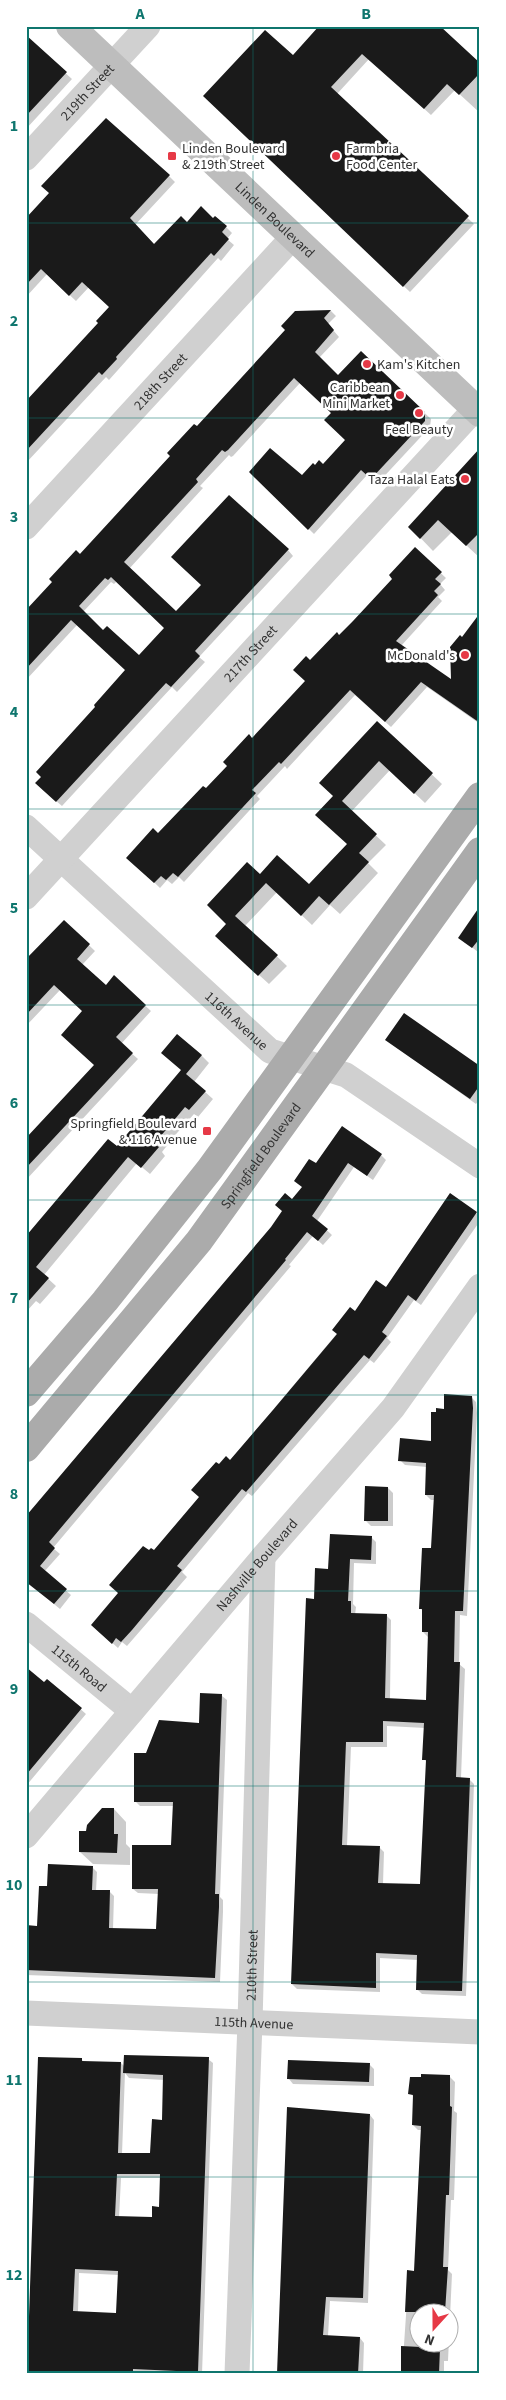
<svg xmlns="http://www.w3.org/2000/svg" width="506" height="2400" font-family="'Source Sans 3',sans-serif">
  <rect width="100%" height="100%" fill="#fff"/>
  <path fill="#0003" fill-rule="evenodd" d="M318,26H431L480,64V113L455,90L431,115L369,59L337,94L474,224L410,292L205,96L293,57L319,28Z
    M26,37L72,79L26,129Z
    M169,176L175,182L135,225L155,245L187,223L214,220L216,217L232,233L227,239L234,245L221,261L218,258L109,380L106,377L26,463V403L100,323L111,307L89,287L76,301L47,274L26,297V220Z
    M331,311L336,316L328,324L339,337L319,358L338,377L361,353L431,419L430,427L377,484L367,475L314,534L251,472L302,477L315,466H323L347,440L332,413L300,383L233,456L231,457L229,455L200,486L203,488L129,569L176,612L288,550L293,556L199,657L205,662L177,692L172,687L62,806L42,789L97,707L127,670L77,625L26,680V612L287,330L295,312ZM117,581L166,628L139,657L103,632L83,612L111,582L114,584Z
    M480,465V558L452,532L433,551L410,527Z
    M415,549L446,578L440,584L445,590L438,597L442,601L401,646L452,682L463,639L480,615V724L427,687L391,727L355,695L287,769L285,766L257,796L260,799L184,882L179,877L172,884L167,880L160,888L128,857L158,834L206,790L306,681L310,662L339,636L394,579Z
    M377,723L442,784L425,803L390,770L351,812L386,845L368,863L378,873L340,914L330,905L312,925L277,892L245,926L287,966L269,984L227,946L228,924L260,876L309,886L348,845L334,796Z
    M480,909V950L478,952L460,938Z
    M64,921L95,951L82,965L106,987L114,977L151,1011L121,1044L138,1059L26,1180V1140L96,1065L84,1011L60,990L26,1026V962Z
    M386,1040L480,1068V1098L476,1104Z
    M201,1055L209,1063L194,1082L213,1099L198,1117L194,1114L177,1133L162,1152L165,1156L150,1174L137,1163L44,1275L56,1286L40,1304L36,1301L26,1312V1238L117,1148Z
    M381,1155L386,1160L373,1180L354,1167L317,1221L332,1235L323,1245L313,1236L289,1265L291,1266L53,1548L60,1554L44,1572L71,1595L60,1609L26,1581V1518L272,1228L303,1188L316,1165Z
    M450,1195L476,1213L480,1217V1221L421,1305L414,1300L387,1338L391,1342L374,1363L370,1360L252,1496L248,1493L182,1572L187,1577L127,1646L122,1642L118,1648L98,1630L149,1552H154L201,1498L219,1466L230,1461L355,1312L386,1288Z
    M471,1397L476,1402L477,1413L467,1616L460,1615L459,1664L465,1669L461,1778L469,1779L474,1784L466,1996L422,1994L417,1989L418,1960L380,1958V1992L297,1989L292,1984L315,1600L330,1570L371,1537L376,1542V1564L354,1563L353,1604L356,1607L355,1615H386L391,1620L390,1699L427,1701L428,1637L423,1632L424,1612L420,1608L432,1550L435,1500H431L426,1495L427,1467L405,1465L400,1460L432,1442L445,1410ZM387,1726L425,1728L424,1759L427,1762L421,1885L383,1884L384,1852L379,1847L347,1846L351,1747H387Z
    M388,1488L393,1493V1526H371L365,1520Z
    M26,1669L44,1684L48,1680L86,1714L26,1786Z
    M202,1695L222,1696L227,1700L220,1897L223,1900V1912L220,1982L26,1975V1927H38L48,1888L92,1867L97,1872L96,1891H109L114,1896L113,1929L157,1931L159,1894L138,1893L133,1889L172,1846L174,1806H140L135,1801L147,1755L201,1724Z
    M114,1809L126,1822V1844L130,1848V1865L93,1864L80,1852L88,1832Z
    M81,2059L84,2062L121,2063L125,2067L208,2059L213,2063L202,2374H28ZM125,2073L129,2078L164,2080L163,2121L152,2154H122ZM121,2178H161L160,2208L153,2218H119ZM79,2273L119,2275L118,2314L78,2312Z
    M369,2064L374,2069V2086L293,2084L289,2079Z
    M450,2077L455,2082L454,2111L457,2113L454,2200H451L448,2270L452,2274L448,2361H444V2374H402L409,2271L416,2272L422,2130H418L413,2125L414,2097L410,2093ZM418,2312H448V2342H418Z
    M370,2115L374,2120L368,2303L330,2301L328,2336L360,2338L364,2343L363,2374H278Z"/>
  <path fill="#1a1a1a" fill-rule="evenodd" d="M319,26H440L480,63V73L459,95L447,84L424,109L362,54L331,87L469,216L403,287L203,96L265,30L293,55Z
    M26,35L67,72L26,116Z
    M106,118L170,175L130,218L154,244L181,216L187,222L201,206L213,218L215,216L227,226L222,232L229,239L214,256L211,253L116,357L117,359L102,375L99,372L26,451V401L98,323L96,321L109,307L82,282L69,296L41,269L26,285V218L49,193L41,186Z
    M331,310L324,318L334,330L315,352L338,375L361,351L425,412V421L371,479L361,470L308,530L249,472L270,448L302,475L313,463L315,465L319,460L323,464L345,440L324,420L331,413L294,378L228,450L225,452L222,450L196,479L198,482L124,562L176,611L201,585L171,557L229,495L289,549L195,651L200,656L171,687L166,683L56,802L35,783L41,777L36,772L95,707L94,705L125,670L71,620L26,669V610L52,582L49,579L76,550L80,554L170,456L167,453L194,424L197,426L285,330L281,326L295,311ZM111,577L164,628L139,655L107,626L103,630L79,606L105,578L108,580Z
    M480,448V532L466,546L438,520L420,539L408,527Z
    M415,547L442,572L435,579L441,584L434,591L438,595L396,641L451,679L450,647L460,635L462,637L480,613V723L421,682L385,722L350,690L281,764L279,762L252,790L256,793L178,877L173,873L166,880L161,876L154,883L126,858L153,828L158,833L203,786L206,788L227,766L223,762L249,734L252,738L305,681L293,670L306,656L310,660L337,632L339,635L353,621L392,579L389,575Z
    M377,721L433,773L414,794L379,761L342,801L377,834L359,853L369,862L329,905L319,896L301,916L266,883L235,916L278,955L258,976L215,936L226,924L207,905L247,862L260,874L277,855L309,884L347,844L315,815L333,796L319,783Z
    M480,906V938L472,948L458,938Z
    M64,920L90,944L77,959L106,985L114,975L146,1005L116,1037L133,1053L26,1168V1138L94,1065L61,1035L82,1011L54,985L26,1015V959Z
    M404,1013L480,1066V1085L470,1099L385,1040Z
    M177,1034L202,1055L186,1074L206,1091L189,1110L185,1107L170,1125L154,1144L159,1147L141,1168L128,1157L67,1230L36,1267L49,1278L26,1304V1236L108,1139L117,1146L181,1070L161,1053Z
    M342,1126L382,1154L367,1176L348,1163L312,1216L328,1229L318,1241L307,1232L285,1259L286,1260L49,1542L55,1548L40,1566L67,1589L54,1604L26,1582V1516L271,1227L282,1211L275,1205L285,1193L292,1199L302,1187L294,1181L309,1159L316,1163Z
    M450,1193L477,1212L416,1301L408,1295L382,1332L387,1336L369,1359L364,1355L246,1492L242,1489L177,1566L182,1570L132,1630L121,1642L116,1638L112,1644L91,1625L118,1593L109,1585L143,1546L149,1550L151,1548L154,1550L199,1497L191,1490L216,1462L219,1464L226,1456L230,1460L273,1410L337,1334L332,1330L350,1307L355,1311L376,1280L386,1287Z
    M444,1394L472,1396L473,1408L463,1611H455L454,1662H460L456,1777L470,1778L462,1991L416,1990L417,1955L376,1953V1988L291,1984L306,1598L314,1599L315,1568L328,1569L330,1534L372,1536L371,1560L350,1559L348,1601H351V1613L387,1614L385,1698L426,1700L428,1632H422V1609H419L422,1548H431L434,1495H425L426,1463L398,1461L400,1438L431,1441V1412H436V1408L444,1409ZM383,1721L424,1723L422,1760H426L420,1884L378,1883L380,1846L342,1845L346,1742H383Z
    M365,1486L388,1487V1521H364Z
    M26,1667L44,1682L47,1679L82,1708L26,1775Z
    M200,1693L222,1694L215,1894H219V1907L215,1978L26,1970V1925L37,1926L39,1886H47L48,1864L93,1866L92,1890H110L109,1928L156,1929L158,1889H132V1845H171L173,1802H134V1753H146L159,1720L199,1723Z
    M102,1808H114V1834H118L117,1853L79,1852V1831H86L87,1825Z
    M124,2055L209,2057L198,2372L133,2369V2374H27L38,2057L82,2058V2061L121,2062L118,2153H150L152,2119L162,2120L163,2075L123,2073ZM117,2174H160L159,2207L152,2206V2217L115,2216ZM75,2269L118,2271L116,2313L73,2311Z
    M288,2060L370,2063L369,2082L287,2079Z
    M421,2074L450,2075V2106L452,2107L449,2195H446L443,2267H448L445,2312H405L407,2270L414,2271L421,2126L412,2125L413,2095L408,2094L410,2077H421Z
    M287,2107L370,2114L363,2298L326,2297L323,2335L360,2337L358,2374H277Z
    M401,2346L440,2348L439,2374H401Z"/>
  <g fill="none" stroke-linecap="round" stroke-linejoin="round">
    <g stroke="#d0d0d0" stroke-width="25">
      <path id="s1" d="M26,158L148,26"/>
      <path id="s2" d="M26,527L293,237"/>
      <path id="s3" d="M26,827L270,1051L346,1075L480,1166"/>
      <path id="s4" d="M26,897L475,409"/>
      <path id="s5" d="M26,1624L132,1711"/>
      <path id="s6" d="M26,1836L263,1557L393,1408L480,1286"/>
      <path id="s7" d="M26,2013L480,2032"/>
      <path id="s8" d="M237,2374L250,2022L263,1557"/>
    </g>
    <path stroke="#bdbdbd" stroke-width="28" id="s9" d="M70,26L480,413"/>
    <g stroke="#ababab" stroke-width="28">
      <path d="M26,1393L105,1301L210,1169L480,796"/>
      <path id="s10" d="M26,1448L199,1241L480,851"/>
    </g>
  </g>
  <path fill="none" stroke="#0f766e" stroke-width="1" stroke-opacity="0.55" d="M253,26V2374M26,223H480M26,418H480M26,614H480M26,809H480M26,1005H480M26,1200H480M26,1395H480M26,1591H480M26,1786H480M26,1982H480M26,2177H480"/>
  <g fill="#e63946" stroke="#fff" stroke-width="2">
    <rect x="167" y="151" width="10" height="10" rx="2.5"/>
    <circle cx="336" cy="156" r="5"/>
    <circle cx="367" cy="364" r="5"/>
    <circle cx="400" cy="395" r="5"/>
    <circle cx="419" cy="413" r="5"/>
    <circle cx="465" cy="479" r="5"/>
    <circle cx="465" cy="655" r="5"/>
    <rect x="202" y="1126" width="10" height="10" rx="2.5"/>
  </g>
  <g text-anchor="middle" stroke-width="5" stroke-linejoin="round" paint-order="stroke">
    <g font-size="14" fill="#333" stroke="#fff">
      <text dy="5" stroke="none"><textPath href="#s1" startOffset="90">219th Street</textPath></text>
      <text dy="5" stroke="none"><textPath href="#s9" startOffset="282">Linden Boulevard</textPath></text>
      <text dy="5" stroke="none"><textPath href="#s2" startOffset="198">218th Street</textPath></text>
      <text dy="5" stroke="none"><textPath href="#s4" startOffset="331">217th Street</textPath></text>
      <text dy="5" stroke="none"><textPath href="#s3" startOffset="286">116th Avenue</textPath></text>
      <text dy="5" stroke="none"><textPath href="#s10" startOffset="375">Springfield Boulevard</textPath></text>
      <text dy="5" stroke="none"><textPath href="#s6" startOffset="356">Nashville Boulevard</textPath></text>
      <text dy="5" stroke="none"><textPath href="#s5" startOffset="69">115th Road</textPath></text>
      <text dy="5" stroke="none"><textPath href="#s8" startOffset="409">210th Street</textPath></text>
      <text dy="5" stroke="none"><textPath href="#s7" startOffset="228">115th Avenue</textPath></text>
    </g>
    <g font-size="14" fill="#333" stroke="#fff" text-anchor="end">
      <text x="182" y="153" text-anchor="start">Linden Boulevard<tspan x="182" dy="16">&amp; 219th Street</tspan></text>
      <text x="346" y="153" text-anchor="start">Farmbria<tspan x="346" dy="16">Food Center</tspan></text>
      <text x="377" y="369" text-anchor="start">Kam's Kitchen</text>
      <text x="390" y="392">Caribbean<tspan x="390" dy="16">Mini Market</tspan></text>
      <text x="419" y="434" text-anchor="middle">Feel Beauty</text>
      <text x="455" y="484">Taza Halal Eats</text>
      <text x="455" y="660">McDonald's</text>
      <text x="197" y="1128">Springfield Boulevard<tspan x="197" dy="16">&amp; 116 Avenue</tspan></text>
    </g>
  </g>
  <rect width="506" height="2400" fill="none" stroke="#ffffff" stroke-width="55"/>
  <g transform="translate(434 2328) rotate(201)"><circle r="24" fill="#ffffff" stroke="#adadad"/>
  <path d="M0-4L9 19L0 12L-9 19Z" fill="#e63946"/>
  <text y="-8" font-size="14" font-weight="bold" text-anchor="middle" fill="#333333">N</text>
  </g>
  <rect x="28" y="28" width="450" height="2344" fill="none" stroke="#0f766e" stroke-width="2"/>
  <g font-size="16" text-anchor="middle" font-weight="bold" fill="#0f766e">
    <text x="140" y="19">A</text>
    <text x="366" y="19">B</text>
    <text x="14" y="131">1</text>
    <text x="14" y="326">2</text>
    <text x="14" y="522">3</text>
    <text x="14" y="717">4</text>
    <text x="14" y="913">5</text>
    <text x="14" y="1108">6</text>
    <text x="14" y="1303">7</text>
    <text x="14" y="1499">8</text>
    <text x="14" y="1694">9</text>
    <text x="14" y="1890">10</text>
    <text x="14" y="2085">11</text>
    <text x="14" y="2280">12</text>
  </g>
</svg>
